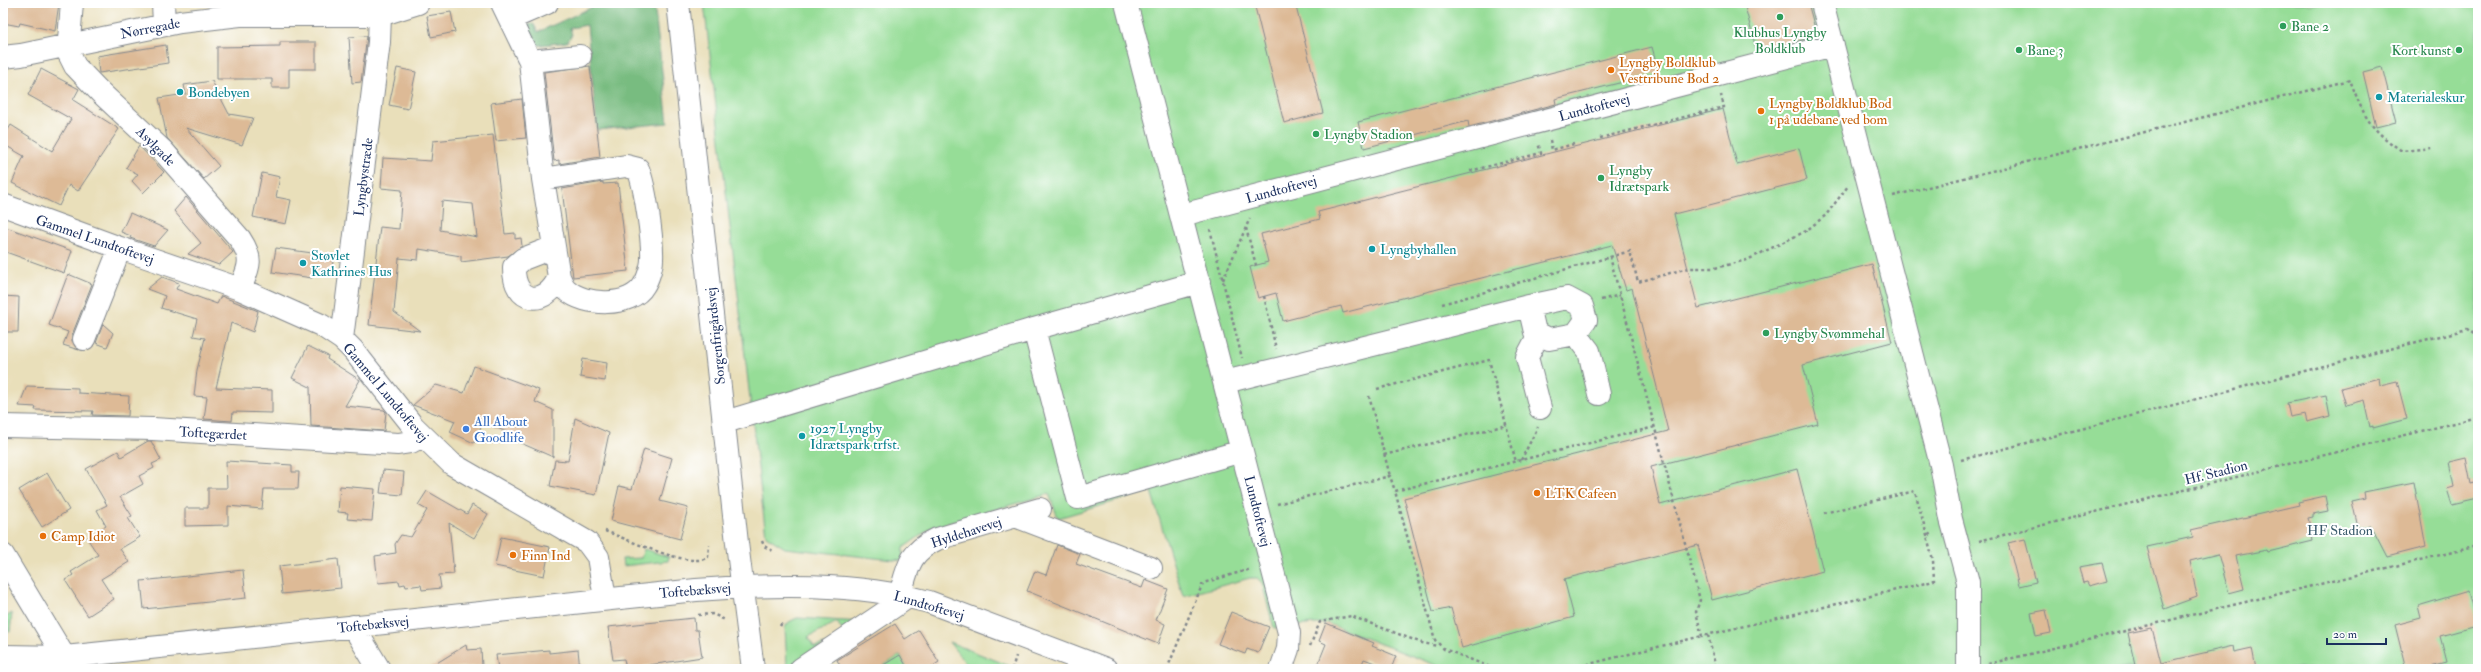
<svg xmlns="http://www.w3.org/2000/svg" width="2481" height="672" font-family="'IM FELL Double Pica',serif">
  <rect width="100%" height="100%" fill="#fff"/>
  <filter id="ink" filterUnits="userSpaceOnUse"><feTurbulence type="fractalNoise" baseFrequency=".025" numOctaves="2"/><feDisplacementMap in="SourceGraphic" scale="8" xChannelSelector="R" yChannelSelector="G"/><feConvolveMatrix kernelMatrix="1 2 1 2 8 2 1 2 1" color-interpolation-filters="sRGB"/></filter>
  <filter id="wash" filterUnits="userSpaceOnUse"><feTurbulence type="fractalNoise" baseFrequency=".012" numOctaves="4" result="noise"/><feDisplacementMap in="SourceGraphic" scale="16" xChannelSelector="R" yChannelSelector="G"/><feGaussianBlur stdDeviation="0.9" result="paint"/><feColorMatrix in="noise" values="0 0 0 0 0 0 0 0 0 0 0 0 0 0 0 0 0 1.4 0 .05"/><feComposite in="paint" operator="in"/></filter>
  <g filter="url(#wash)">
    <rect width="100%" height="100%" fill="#e9dfba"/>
    <path fill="#96dd97" stroke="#58867a" d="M704,3H2478V669H1446L1326,623L1274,628L1262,583L1257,578H1250L1183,596L1151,491L1058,518L1049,494L931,528L903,548L902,561L785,548L766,536Z
      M644,549L669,557L668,561L623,566L622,559L641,558Z
      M12,613L10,632L3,631V619Z
      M797,618L861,622L844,633L837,622L808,637L814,647L826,644L787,668L785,627L789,622Z
      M949,642L1010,666L1008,669H970Z
      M900,655L908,669H877Z"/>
    <path fill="#78bc80" stroke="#4a766f" d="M601,3H654L668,123L597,130L587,25L570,28L572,35L567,42L532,46L523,27L533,23L538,32Z"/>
    <g id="blocks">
      <path fill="#ddba96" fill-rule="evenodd" d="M3,3H59L55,31L20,23L19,26L3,23Z
        M1254,3H1295L1323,113L1284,123Z
        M1744,3H1808L1817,36L1757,52Z
        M451,12L455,32L431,37L427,16Z
        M367,36L361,82L352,83L349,37Z
        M280,42H316V69H289V88H272V79H217V47L280,46Z
        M166,45L168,63L99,73L97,56Z
        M1652,47L1659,73L1555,99L1556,104L1469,127L1468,121L1364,148L1358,122Z
        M590,66L600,157L559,164V160L554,161L544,72Z
        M2382,67L2396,122L2376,127L2363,72Z
        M397,68L416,72L408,109L389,105Z
        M41,69L79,89L73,100L119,129L78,191L69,185L59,206L12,183L24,156L3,144V138L11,125L52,151L71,119L28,95Z
        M212,81L229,114L253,118L242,145L186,128L219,166L204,179L167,138L159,98L186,94L184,85Z
        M522,99L526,138L496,141L491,103Z
        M1723,109L1737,164L1799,148L1807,180L1674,214L1698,308L1872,264L1892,342L1803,365L1818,424L1651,467L1660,505L1797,469L1823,571L1712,600L1698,545L1564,579L1574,617L1462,648L1451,608L1433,612L1404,498L1668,431L1632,288L1626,290L1612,245L1343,313L1341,306L1283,321L1276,293L1258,298L1250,267L1268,262L1261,234L1320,219L1318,212Z
        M493,135L505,234L515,233V239L521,238L522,246L508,256L461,262V256L419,249L418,260L399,258L394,312L420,331L369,325L380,227L399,229L402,190L381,188L383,158L431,161L433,141ZM442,201L473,204L477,237L440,230Z
        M139,146L164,172L143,193L132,181L138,174L126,168Z
        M262,173L280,177L276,197L291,200L286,224L253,217Z
        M603,182V184L618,183L628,271L573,277L562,189Z
        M186,197L233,252L219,265L188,254L201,243L174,211Z
        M130,213L168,230L154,246L130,238L131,236L121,232Z
        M3,226L72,251L64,273L3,251Z
        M276,248L334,256L331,273L313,270L312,278L272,272Z
        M68,274L92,284L72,335V341L79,350L63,345L68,332L49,325Z
        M162,277L179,283L176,289L217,304L221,296L258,311L253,332L231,323L216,388L272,390V413L233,412L232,421L204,419L207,397L194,396L197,370L205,338L193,336L197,319L161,308L165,296L147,289Z
        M3,296L19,297L18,332H3Z
        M103,324L113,333L107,347L96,343Z
        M308,346L328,356L327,359L360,380L345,406L384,410L386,412L384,431L311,426L310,387L292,378Z
        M583,359L607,363L605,381L580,377Z
        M474,366L539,390L535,402L553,410V457L516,441L518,437L483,422L474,443L450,432L455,421L413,405L436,385L464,393Z
        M2379,378L2380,385L2397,381L2407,419L2373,428V426L2370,427L2364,400L2346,405L2341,388Z
        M27,386L78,388V393L129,396L128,416L92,415L93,411L35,410L36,407L19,406Z
        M2326,395L2330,416L2307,422L2305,414L2290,417L2287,403Z
        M575,418L609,433L596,495L550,486L555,460L568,461Z
        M148,441H151L161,460L152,464L154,468L139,476L143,484L120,497L132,516L128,518L140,537L120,549L129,562L101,579L114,599L88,616L65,580L73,575L71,572L98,555L87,538L106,526L97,510L107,505L86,469L118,451L121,457Z
        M644,449L672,458L660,501L688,508L680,539L611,521L619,486L632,489Z
        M2466,458L2471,483L2478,481V499L2452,505L2447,489L2454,487L2449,462Z
        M226,461L292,465V472H299L298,489H264L262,509L228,506V525L185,526V508H208V488H227Z
        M383,470L404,472L402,495L380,493Z
        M47,473L69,510L42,527L19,490Z
        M2414,482L2426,547L2387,557L2371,526L2358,528L2352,501L2365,498L2364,492Z
        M340,486L375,489L372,521L347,519L348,513L338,512Z
        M427,491L467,514L472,505L488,514L474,538L449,523L454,574L439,575L441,588L422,590L421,585L406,587L405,584L400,585L399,581L378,583L375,556L396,553L395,544L401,535L411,537L427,510L418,505Z
        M2325,496L2328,511L2313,514V517L2308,518L2313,541L2268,552L2267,550L2236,556L2244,589L2229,593L2218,554L2190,561L2197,597L2164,609L2147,547L2193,537L2191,530L2299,505L2298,502Z
        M501,537L550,547L544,576L495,566Z
        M2025,539L2036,582L2019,586L2008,543Z
        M1057,545L1080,554L1076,564L1142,588L1145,580L1168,589L1156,620L1165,624L1158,644L1027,591L1035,571L1046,575Z
        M338,559L341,588L282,594L279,566Z
        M2102,563L2107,581L2089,586L2087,582L2083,583L2079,567Z
        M243,570L246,598L144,609L141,581Z
        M2468,591L2477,626L2440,636L2447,663L2423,669H2406L2395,625L2421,618L2418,606Z
        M2046,610L2051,633L2036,636L2031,613Z
        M1231,612L1269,627L1258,653L1247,649L1245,654L1218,644Z
        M694,618L695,630H698L702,657L643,666V669H626L624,659L613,660L608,627Z
        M1326,623L1374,643L1372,646L1396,656L1391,669L1364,659L1360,669H1316L1326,644L1319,641Z
        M895,624L905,639L919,630L939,662L928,669H908L900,655L877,669H842L837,660Z
        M2152,628L2161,663L2233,646L2234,652L2252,648L2256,669H2136L2128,633Z
        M466,645L467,650L481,649L482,666L427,669Z
        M549,650V653L578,650L580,669H498L496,655Z"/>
    </g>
  </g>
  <g filter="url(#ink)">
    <use href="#blocks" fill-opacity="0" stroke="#82878c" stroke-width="1"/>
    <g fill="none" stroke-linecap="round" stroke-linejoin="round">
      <g stroke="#82878c" stroke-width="24">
        <path id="minor" d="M72,3L68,52L75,66L100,92L163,151L240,239C254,260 249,267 240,289
          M163,3L164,24
          M502,3L530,61L543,179L559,277C561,281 563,287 567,290C584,306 631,308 644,285C648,279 652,266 652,259C653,240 645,185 638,169L626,166L543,179
          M678,3L737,543L753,669
          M1126,3L1289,633L1288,649L1281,669
          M1822,3L1941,465L1951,519L1968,582V669
          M510,19L547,3
          M3,57L21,55L180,22L240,15H380L418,3
          M530,61L580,56
          M3,205L120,248L240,289L321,325L342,339L353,350L413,426L452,464L587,542L598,557L605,598
          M1182,215L1833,45
          M554,247L523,259L514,267C513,304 546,308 559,277
          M1034,329L1078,498L1242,451
          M1539,334L1527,357L1540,408
          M1576,334L1589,351L1599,394
          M84,339L120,248
          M342,339L379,42L380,15
          M1225,382L1529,306L1567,298L1582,306L1586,320L1576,334L1549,339L1535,332L1529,306
          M725,422L1034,329L1199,282
          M3,426L153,429L398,444L411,442L422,436
          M1015,516L1151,568
          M3,555L71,668
          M900,595C908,567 909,552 937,539L1040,509
          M353,626L379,669
          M3,656L65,657L696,590C773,584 854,582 929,602L1106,669
          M801,669L908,597"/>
      </g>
      <path stroke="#82878c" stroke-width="2.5" stroke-dasharray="3 3" stroke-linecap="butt" d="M1600,138L1724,107L1721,95
        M1550,140L1552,150L1574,144
        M1470,171L1541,153L1538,143
        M1893,196L2350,80C2364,116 2368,128 2402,151L2432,148
        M1246,228L1256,265
        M1210,229L1242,358
        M1610,257L1630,251L1638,282L1688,268H1715L1747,260L1806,231L1826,215L1848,186
        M1223,280L1250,218
        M1264,296L1276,349
        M1601,300L1620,295
        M1442,304L1610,257L1700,600L1696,612L1702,636L1934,581L1933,560L1927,536L1933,532
        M1377,389L1489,360L1516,462
        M1369,396L1390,476
        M1384,455L1507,425
        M1521,460L1538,427
        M1961,460L2467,329L2478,337
        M1277,504L1390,476L1395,491
        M1824,513L1915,491L1927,536
        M605,531C625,538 691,570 708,557L709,545
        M762,541L764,546L775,552
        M1979,541L2478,417
        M698,615L713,614L725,620
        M780,626L783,621
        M1708,635L1716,669
        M1310,646L1320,622L1351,616L1422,643L1438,646
        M1988,664L2478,546
        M1012,669L1016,656
        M1167,669L1203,583L1251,569
        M1495,669L1444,649L1435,640L1395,491L1655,427
        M1586,669L1585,665L1702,636
        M2472,669L2478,668"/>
      <use href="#minor" stroke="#fff" stroke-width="22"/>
    </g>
  </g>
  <g fill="#2e9e5b" stroke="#fff" stroke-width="1.5">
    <circle cx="1780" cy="17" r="4"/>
    <circle cx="2283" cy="26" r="4"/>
    <circle cx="2019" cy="50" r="4"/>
    <circle cx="2459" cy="50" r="4"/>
    <circle cx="1316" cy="134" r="4"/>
    <circle cx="1601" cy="178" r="4"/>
    <circle cx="1766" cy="333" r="4"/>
  </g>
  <g fill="#e8710a" stroke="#fff" stroke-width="1.5">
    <circle cx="1611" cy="70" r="4"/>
    <circle cx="1761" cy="111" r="4"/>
    <circle cx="1537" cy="493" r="4"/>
    <circle cx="43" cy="536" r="4"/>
    <circle cx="513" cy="555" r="4"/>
  </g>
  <g fill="#0f9aa8" stroke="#fff" stroke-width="1.5">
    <circle cx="180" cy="92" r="4"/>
    <circle cx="2379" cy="97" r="4"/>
    <circle cx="1372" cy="249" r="4"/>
    <circle cx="303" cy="263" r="4"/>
    <circle cx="802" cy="436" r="4"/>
  </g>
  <circle fill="#3f7fe0" stroke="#fff" stroke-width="1.5" cx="466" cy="429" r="4"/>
  <g text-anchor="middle" stroke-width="4" stroke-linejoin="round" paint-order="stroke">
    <g font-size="14" fill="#27864d" stroke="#fff" text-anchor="start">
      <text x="2291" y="31">Bane 2</text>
      <text x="1780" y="37" text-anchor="middle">Klubhus Lyngby<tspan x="1780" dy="16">Boldklub</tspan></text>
      <text x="2027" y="55">Bane 3</text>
      <text x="2451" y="55" text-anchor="end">Kort kunst</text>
      <text x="1324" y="139">Lyngby Stadion</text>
      <text x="1609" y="175">Lyngby<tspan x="1609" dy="16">Idrætspark</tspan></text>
      <text x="1774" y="338">Lyngby Svømmehal</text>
    </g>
    <g font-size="14" fill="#1b2f5e" stroke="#fff">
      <text transform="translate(150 28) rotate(-11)" y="5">Nørregade</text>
      <text transform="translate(1594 107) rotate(-15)" y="5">Lundtoftevej</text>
      <text transform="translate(156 146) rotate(45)" y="5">Asylgade</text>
      <text transform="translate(363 177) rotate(-83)" y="5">Lyngbystræde</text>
      <text transform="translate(1281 189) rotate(-15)" y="5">Lundtoftevej</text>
      <text transform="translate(95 239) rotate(19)" y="5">Gammel Lundtoftevej</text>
      <text transform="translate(715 336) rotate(-96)" y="5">Sorgenfrigårdsvej</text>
      <text transform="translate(386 392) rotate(50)" y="5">Gammel Lundtoftevej</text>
      <text transform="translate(213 433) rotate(3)" y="5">Toftegærdet</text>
      <text transform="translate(2216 472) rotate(-14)" y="5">Hf. Stadion</text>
      <text transform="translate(1258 511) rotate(76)" y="5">Lundtoftevej</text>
      <text transform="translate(966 532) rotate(-18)" y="5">Hyldehavevej</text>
      <text transform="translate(695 590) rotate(-5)" y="5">Toftebæksvej</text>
      <text transform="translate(929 605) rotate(16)" y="5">Lundtoftevej</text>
      <text transform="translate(373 624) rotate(-6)" y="5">Toftebæksvej</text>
    </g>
    <g font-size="14" fill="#c56008" stroke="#fff" text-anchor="start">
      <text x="1619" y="67">Lyngby Boldklub<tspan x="1619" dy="16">Vesttribune Bod 2</tspan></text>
      <text x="1769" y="108">Lyngby Boldklub Bod<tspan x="1769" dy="16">1 på udebane ved bom</tspan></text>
      <text x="1545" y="498">LTK Cafeen</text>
      <text x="51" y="541">Camp Idiot</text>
      <text x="521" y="560">Finn Ind</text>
    </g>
    <g font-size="14" fill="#0d838f" stroke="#fff" text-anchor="start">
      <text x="188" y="97">Bondebyen</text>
      <text x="2387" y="102">Materialeskur</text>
      <text x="1380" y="254">Lyngbyhallen</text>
      <text x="311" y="260">Støvlet<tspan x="311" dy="16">Kathrines Hus</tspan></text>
      <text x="810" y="433">1927 Lyngby<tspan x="810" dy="16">Idrætspark trfst.</tspan></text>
    </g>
    <g font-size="14" fill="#366cbe" stroke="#fff" text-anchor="start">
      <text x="474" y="426">All About<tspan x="474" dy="16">Goodlife</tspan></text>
    </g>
    <g font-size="14" fill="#3a5a6c" stroke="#fff">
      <text x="2340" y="535">HF Stadion</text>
    </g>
  </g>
  <rect width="2481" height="672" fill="none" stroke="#fff" stroke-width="16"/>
  <path d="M2327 638v6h59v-6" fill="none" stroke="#1b2f5e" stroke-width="2"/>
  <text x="2333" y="638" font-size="12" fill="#1b2f5e" stroke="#ffffff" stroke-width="3" paint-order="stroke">20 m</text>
</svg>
